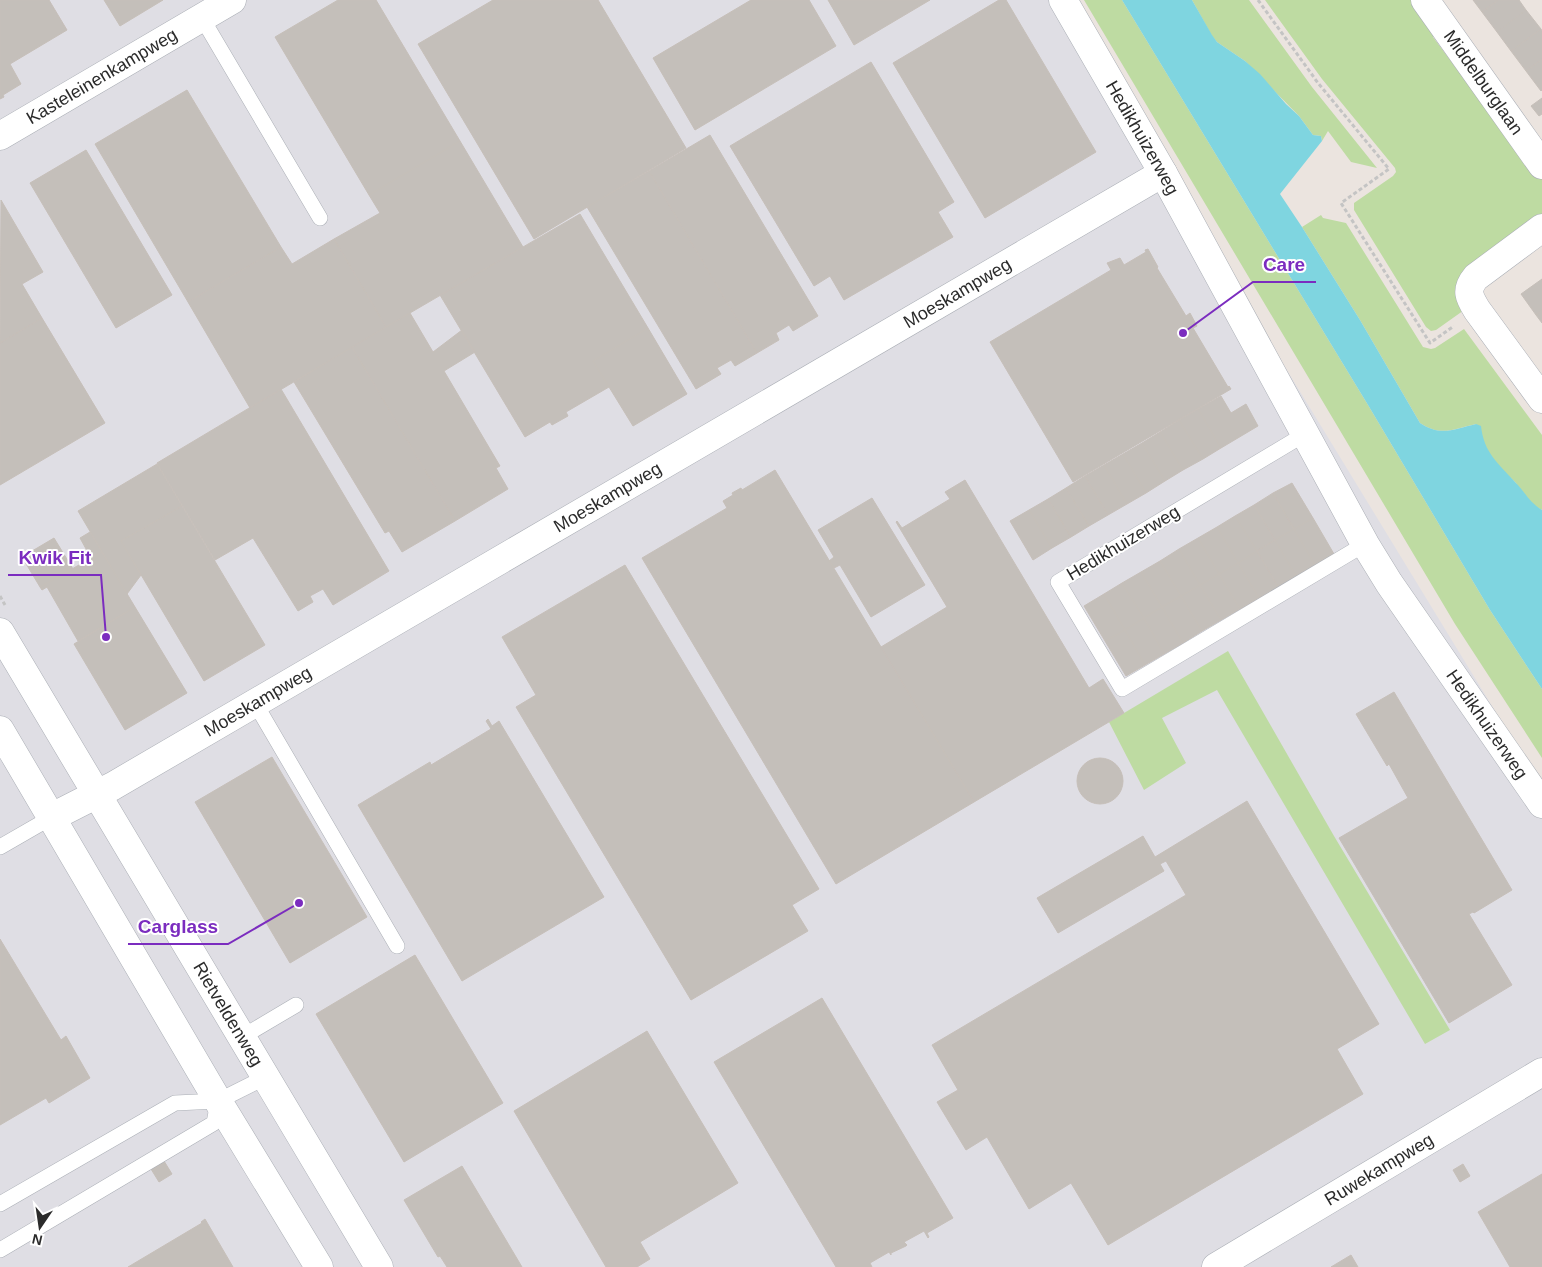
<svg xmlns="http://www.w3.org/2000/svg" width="1542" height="1267" font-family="Arial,sans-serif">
  <rect width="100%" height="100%" fill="#ebe4df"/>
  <path fill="#dfdee4" d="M0,0H1061L1542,788V1267H0Z"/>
  <path fill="#bedba2" d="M1084,0H1122L1368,405L1490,610L1542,689V758L1455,624Z
    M1192,0H1249L1312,87L1377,168L1351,162L1328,131L1322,141L1321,136L1313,135L1299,116L1245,61L1217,42L1212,36Z
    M1265,0H1411L1428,22L1437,32L1433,37L1487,110L1542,177V214L1465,272L1467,308L1436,330L1431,331L1426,327L1354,210V203L1393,176L1396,172L1395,168L1322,79Z
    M1321,215L1323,218L1346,223L1423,347L1431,349L1435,348L1464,329L1542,435V510L1533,505L1515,482L1502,470L1489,454L1476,424C1453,429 1441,437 1420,423L1360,320L1302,227Z
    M1228,651L1334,836L1450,1030L1425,1044L1217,690L1162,718L1186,763L1144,790L1109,722Z"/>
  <path fill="#7fd5e0" d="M1122,0H1192L1212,35L1217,42L1245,61L1260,74L1286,104L1299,116L1313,135L1321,136L1322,141L1280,194L1302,227L1360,320L1420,423C1441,437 1454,429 1476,424L1481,426C1484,453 1498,463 1515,482C1525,492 1529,502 1542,510V689L1490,610L1368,405Z"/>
  <path fill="#c4bfba" stroke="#c6bfb9" d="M0,0H49L67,30L10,64L21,84L3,95L4,97L0,99Z
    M104,0H163L120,26Z
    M338,0H376L460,141L369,195L275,37Z
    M493,0H598L686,148L534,239L418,44Z
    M751,0H809L836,46L695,130L653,58Z
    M828,0H930L854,45Z
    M999,0H1006L1096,152L985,218L893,63Z
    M1473,0H1498L1482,12Z
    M1498,0H1519L1526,10L1497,32L1482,12Z
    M1526,10L1541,29L1511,51L1497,32Z
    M1541,29L1542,31V59L1526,71L1511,51Z
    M1542,59V90L1541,91L1526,71Z
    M871,62L954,202L938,212L953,237L844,300L830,276L814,286L730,146Z
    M187,90L281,247L188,302L95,144Z
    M1542,98V114L1539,116L1531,106Z
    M710,135L818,316L793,331L789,325L776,333L779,340L757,353L649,171Z
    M460,141L523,247L386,327L334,239L380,213L369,195Z
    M86,150L172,295L116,328L30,183Z
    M649,171L757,353L735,366L731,360L717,368L721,374L696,389L587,207Z
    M1,200L43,272L22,284L42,318L0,343Z
    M580,214L648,328L593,361L609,387L566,412L568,416L552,425L550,422L525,437L440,295Z
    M334,239L386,327L250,408L188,302L281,247L292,264Z
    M1148,249L1158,267L1157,268L1186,316L1190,313L1197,326L1193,328L1228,387L1229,386L1231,389L1073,482L990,342L1111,270L1107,263L1120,258L1124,265L1146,252L1145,250Z
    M1542,279V310L1536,315L1521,294Z
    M1542,310V323L1536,315Z
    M410,313L433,352L462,330L475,352L444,371L500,466L496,468L508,489L455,521L352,347Z
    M42,318L105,423L0,485V343Z
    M648,328L687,394L633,426L593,361Z
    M352,347L455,521L402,552L389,531L385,533L294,382Z
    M281,389L389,571L333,605L323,589L310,596L313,602L298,611L253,538L215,560L157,463Z
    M1221,396L1231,413L1246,404L1258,426L1221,448L1198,409Z
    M1198,409L1221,448L1203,459L1179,420Z
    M1179,420L1203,459L1183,470L1160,432Z
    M1160,432L1183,470L1165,481L1142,443Z
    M1142,443L1165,481L1146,493L1123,454Z
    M1123,454L1146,493L1127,504L1104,465Z
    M157,464L182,506L121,541L141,575L127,594L78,511Z
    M1104,465L1127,504L1108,515L1085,476Z
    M775,470L974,802L836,884L642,558L727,508L723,501L733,495L732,493L741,488L742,490Z
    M1085,476L1108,515L1089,526L1066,488Z
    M965,480L1089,688L1103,679L1124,713L974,802L881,647L947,607L896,522L897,521L902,528L950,499L945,492Z
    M1292,483L1313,518L1294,529L1273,493Z
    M1066,488L1089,526L1071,537L1048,499Z
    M1273,493L1294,529L1275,540L1254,505Z
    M872,498L925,585L871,617L840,565L834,568L829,561L834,557L818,530Z
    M1048,499L1071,537L1052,548L1029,510Z
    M1254,505L1275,540L1257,551L1235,516Z
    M182,506L265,645L204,681L121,541Z
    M1029,510L1052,548L1033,560L1010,521Z
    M1235,516L1257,551L1238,563L1217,527Z
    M1313,518L1334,554L1315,565L1294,529Z
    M1217,527L1238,563L1219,574L1198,538Z
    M1294,529L1315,565L1296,576L1275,540Z
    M90,532L102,552L91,558L80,538Z
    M54,538L73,569L40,587L22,557Z
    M1198,538L1219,574L1200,585L1179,549Z
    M1275,540L1296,576L1278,587L1257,551Z
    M1179,549L1200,585L1181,596L1160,561Z
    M1257,551L1278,587L1259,598L1238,563Z
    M102,552L135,607L78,641L47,587L42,590L40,587Z
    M1160,561L1181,596L1162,607L1141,572Z
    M1238,563L1259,598L1240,609L1219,574Z
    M625,565L819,889L792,905L808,931L691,1000L516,707L536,695L502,637Z
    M1141,572L1162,607L1144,618L1122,583Z
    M1219,574L1240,609L1221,620L1200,585Z
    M1122,583L1144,618L1125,630L1104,594Z
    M1200,585L1221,620L1202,631L1181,596Z
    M1104,594L1125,630L1105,641L1084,606Z
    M1181,596L1202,631L1183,643L1162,607Z
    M135,607L187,693L125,730L74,644Z
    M1162,607L1183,643L1164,654L1144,618Z
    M1144,618L1164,654L1145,665L1125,630Z
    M1125,630L1145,665L1126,676L1105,641Z
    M1394,692L1512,890L1474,913L1473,912L1469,914L1512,985L1449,1023L1339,838L1408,798L1389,764L1387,766L1356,714Z
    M488,719L492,726L499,721L604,897L462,981L358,805L430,762L431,765L491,729L486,721Z
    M272,757L367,917L290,963L195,802Z
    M1077 781a23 23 0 1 1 46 0a23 23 0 1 1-46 0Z
    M1247,801L1379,1024L1337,1049L1363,1094L1108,1245L1071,1183L1029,1209L987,1137L966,1150L937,1102L958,1090L932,1045L1186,895L1166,861L1160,864L1164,871L1058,933L1037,898L1143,836L1155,857Z
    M0,939L61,1040L66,1036L90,1078L49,1103L46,1098L0,1125Z
    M415,955L503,1103L404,1162L316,1014Z
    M822,998L953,1218L927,1233L929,1237L928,1238L924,1231L904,1242L907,1245L906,1246L891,1253V1255L889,1252L870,1263L872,1267H836L714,1062Z
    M647,1031L738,1183L640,1242L650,1259L637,1267H606L514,1111Z
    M164,1161L172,1174L159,1182L151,1169Z
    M1463,1164L1470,1176L1460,1182L1453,1170Z
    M462,1166L522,1267H447L440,1256L438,1257L404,1200Z
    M1542,1174V1267H1510L1478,1212Z
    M205,1219L233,1267H128L202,1223L201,1222Z
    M1351,1255L1358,1267H1331Z"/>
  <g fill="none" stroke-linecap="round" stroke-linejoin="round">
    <g stroke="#abafb6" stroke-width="16">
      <path id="service" d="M202,18L320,218
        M1305,434L1058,582L1122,689L1365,544
        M255,703L397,946
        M0,847L52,817
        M242,1037L296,1005
        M0,1204L175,1103L218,1101L266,1077
        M0,1250L214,1123L218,1102"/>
    </g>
    <g stroke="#abafb6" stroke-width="29">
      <g id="minor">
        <path id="s1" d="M1063,0L1163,173L1365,544L1389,583L1542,804"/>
        <path id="s2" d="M1425,0L1542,165"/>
        <path id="s3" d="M0,136L232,0"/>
        <path d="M1542,228L1476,277C1465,290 1469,297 1477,310L1542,399"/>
        <path id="s4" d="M52,817L113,786L1163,173"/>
      </g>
    </g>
    <g stroke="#abafb6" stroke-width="29">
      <g id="tertiary">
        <path id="s5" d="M1216,1267L1542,1072"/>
      </g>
    </g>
    <g stroke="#abafb6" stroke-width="29">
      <g id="secondary">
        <path id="s6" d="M0,632L379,1267"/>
        <path d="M0,730L218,1101L319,1267"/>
      </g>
    </g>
    <path stroke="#c4c4c4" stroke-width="3" stroke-dasharray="4 2.5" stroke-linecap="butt" d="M1258,0L1318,83L1389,169L1341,203L1430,343L1454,326
      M0,596L5,605"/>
    <use href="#service" stroke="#fff" stroke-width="15"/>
    <use href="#minor" stroke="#fff" stroke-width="28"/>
    <use href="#tertiary" stroke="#fff" stroke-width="28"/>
    <use href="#secondary" stroke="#fff" stroke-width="28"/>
  </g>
  <g text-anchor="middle" stroke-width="4" stroke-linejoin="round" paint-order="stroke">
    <g font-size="18" fill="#2b2b2b" stroke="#fff">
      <text dy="6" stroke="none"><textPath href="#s3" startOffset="118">Kasteleinenkampweg</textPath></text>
      <text dy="6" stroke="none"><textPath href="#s2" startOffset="101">Middelburglaan</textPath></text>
      <text dy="6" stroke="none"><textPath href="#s1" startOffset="159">Hedikhuizerweg</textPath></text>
      <text dy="6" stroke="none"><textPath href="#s4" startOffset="1046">Moeskampweg</textPath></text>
      <text dy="6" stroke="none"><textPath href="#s4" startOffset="641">Moeskampweg</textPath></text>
      <text transform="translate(1123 543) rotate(-31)" y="6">Hedikhuizerweg</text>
      <text dy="6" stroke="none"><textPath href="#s4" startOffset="236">Moeskampweg</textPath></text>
      <text dy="6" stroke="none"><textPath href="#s1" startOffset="840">Hedikhuizerweg</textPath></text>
      <text dy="6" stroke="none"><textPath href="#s6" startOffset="445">Rietveldenweg</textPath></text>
      <text dy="6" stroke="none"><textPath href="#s5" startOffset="190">Ruwekampweg</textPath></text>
    </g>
  </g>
  <path fill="none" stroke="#7b2cbf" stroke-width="2" d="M1183 333L1253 282H1316M106 637L101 575H8M299 903L228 944H128"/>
  <g fill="#7b2cbf" stroke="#fff" stroke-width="2">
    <circle cx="1183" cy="333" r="5"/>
    <circle cx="106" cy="637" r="5"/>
    <circle cx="299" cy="903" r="5"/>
  </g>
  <g font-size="19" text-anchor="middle" font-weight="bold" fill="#7b2cbf" stroke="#fff" stroke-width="4" stroke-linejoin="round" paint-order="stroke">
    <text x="1284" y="271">Care</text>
    <text x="55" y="564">Kwik Fit</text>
    <text x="178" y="933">Carglass</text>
  </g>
  <g transform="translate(40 1227) rotate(193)" stroke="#ffffff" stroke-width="4" paint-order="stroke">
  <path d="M0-4L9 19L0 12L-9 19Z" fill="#2b2b2b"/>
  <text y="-8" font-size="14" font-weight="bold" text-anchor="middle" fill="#2b2b2b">N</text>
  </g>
</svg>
